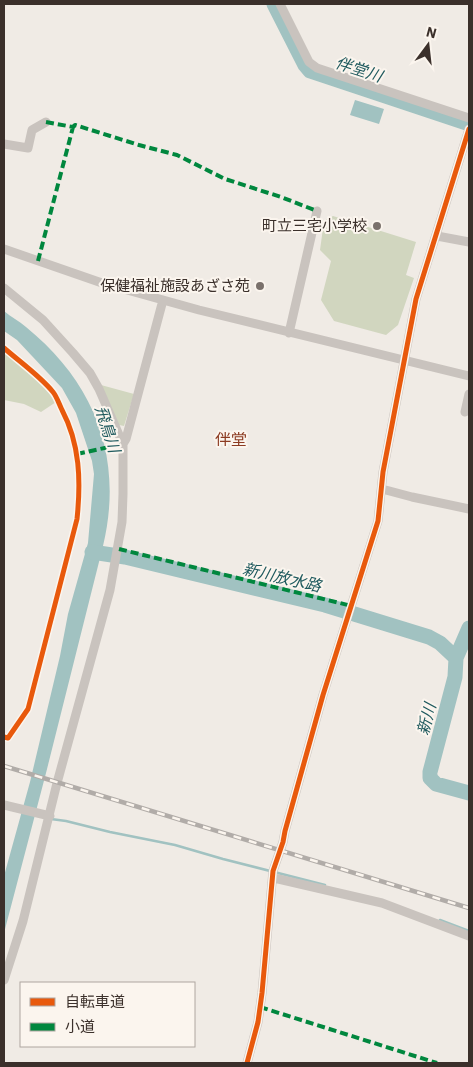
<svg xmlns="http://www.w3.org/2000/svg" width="473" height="1067" font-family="'IBM Plex Sans','Noto Sans JP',sans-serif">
  <rect width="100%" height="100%" fill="#f0ebe5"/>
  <path fill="#d1d6bf" d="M333,216L416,242L406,275L414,278L398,325L386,335L334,321L321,300L331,261L320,250L324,221Z
    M4,352L40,382L56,402L41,412L24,404L4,400Z
    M101,385L134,394L124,426L119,425Z"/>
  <path fill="#a1c2c1" d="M355,100L384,109L379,124L350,115Z
    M4,311C11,317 19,321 26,327C95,383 124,458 103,546L46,773L4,933V876L30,782L60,656L68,614L88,543L94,474L92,461L76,413L62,388L17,340L4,331Z"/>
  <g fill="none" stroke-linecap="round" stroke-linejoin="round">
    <path stroke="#a1c2c1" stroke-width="2.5" d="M51,819L66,821L110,832L175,845L223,859L325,885
      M440,920L469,931"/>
    <path stroke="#a1c2c1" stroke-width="15" d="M274,4L305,65L310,71L469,124
      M92,552L125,557L325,605L429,637L440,643L456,658
      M469,628L456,658L455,677L430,772V778L436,784L469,793"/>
    <path stroke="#c9c3be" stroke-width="9" d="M280,4L309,62L317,68L469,118
      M4,144L28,148L32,130L46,122
      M437,236L469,242
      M4,249L102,283L199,310L469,376
      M4,288L43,320L73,353L90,373L99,389L123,444V494L122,522L110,590L57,783L23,921L4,980
      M289,333L317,211
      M465,412L469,394
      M123,444L126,439L163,300
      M382,489L412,497L469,509
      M4,805L50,816
      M274,878L382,903L469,936
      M247,1063L258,1022L262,993L273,871L283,842L285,831L323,695L378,521L383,472L416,299L469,129"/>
    <g stroke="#b1aca8" stroke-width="4.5">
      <path id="rail" d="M4,766L469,908"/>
    </g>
    <use href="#rail" stroke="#fbf5ee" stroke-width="2.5" stroke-dasharray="8" stroke-linecap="butt"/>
    <path stroke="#00873e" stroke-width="4" stroke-dasharray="8 4" stroke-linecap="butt" d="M46,122L73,127L75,125L139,145L177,155L225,179L281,197L317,211
      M38,261L73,127
      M77,454L123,444
      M119,549L352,606
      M260,1007L437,1063"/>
    <g stroke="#fbf5ee" stroke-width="8">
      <path id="cycleway" d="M4,348C20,362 40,376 53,392C57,397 59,404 62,410C80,444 81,481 77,519L28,709L8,738L4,737
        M247,1063L258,1022L262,993L273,871L283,842L285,831L323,695L378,521L383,472L416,299L469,129"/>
    </g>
    <use href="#cycleway" stroke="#e8590c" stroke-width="5"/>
  </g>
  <g fill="#7a716c" stroke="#fbf5ee" stroke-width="2">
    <circle cx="377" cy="226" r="5"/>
    <circle cx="260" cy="286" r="5"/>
  </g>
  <g text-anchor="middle" stroke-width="4" stroke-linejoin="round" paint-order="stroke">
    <g font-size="15" fill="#3b302b" stroke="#fbf5ee" text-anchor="end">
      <text x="367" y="231">町立三宅小学校</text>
      <text x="250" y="291">保健福祉施設あざさ苑</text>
    </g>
    <g font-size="16" font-style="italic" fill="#1f5a5e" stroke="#fbf5ee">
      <text transform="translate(359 69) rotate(18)" y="6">伴堂川</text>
      <text transform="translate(108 429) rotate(72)" y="6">飛鳥川</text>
      <text transform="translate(282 577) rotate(13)" y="6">新川放水路</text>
      <text transform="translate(426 719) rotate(-75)" y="6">新川</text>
    </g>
    <g font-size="16" fill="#8c3b22" stroke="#fbf5ee">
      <text x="231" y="445">伴堂</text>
    </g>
  </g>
  <rect width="473" height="1067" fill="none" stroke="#3b302b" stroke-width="10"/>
  <rect x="20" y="982" width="175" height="65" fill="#fbf5ee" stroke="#aea6a0"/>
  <rect x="30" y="998" width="25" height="8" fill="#e8590c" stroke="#aea6a0"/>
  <text x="65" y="1007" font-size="15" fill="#3b302b">自転車道</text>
  <rect x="30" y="1023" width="25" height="8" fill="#00873e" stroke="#aea6a0"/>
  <text x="65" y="1032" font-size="15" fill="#3b302b">小道</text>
  <g transform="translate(428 45) rotate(15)" stroke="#fbf5ee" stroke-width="4" paint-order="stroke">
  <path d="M0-4L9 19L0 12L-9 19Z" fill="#3b302b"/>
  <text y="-8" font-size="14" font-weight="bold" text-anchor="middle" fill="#3b302b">N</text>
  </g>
</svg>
